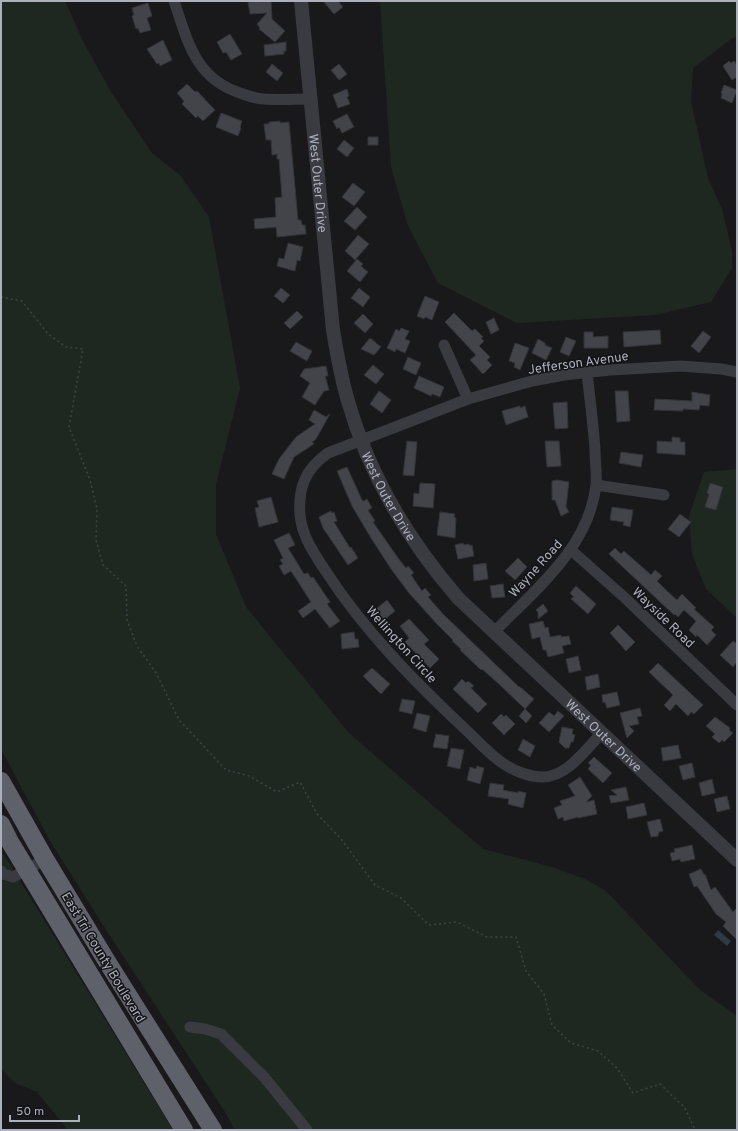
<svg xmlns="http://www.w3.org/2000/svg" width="738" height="1131" font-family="Overpass,sans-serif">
  <rect width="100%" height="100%" fill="#19191c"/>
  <path fill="#1f2820" d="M1,1H65L84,43L111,92L152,153L181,176L209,217L240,388L216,484V534L246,607L349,733L483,849L552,867L585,879L606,891L700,990L737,1016V1130H235L225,1112L103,925L50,841L1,749Z
    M380,1H737V37L731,39L693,68L691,101L708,178L722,209L732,251V268L711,302L655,315L517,323L438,283L408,226L391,167Z
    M737,469V618L706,589L692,554L689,516L704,472Z
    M1,850L173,1130H68L37,1092L15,1083L1,1069Z"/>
  <path fill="#2e3941" d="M718,930L731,941L727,946L714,935Z"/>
  <path fill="#434449" stroke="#333338" d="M260,1V2L271,1L272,19L285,31L275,42L259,29L260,28L257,24L267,13L250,14L248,2Z
    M323,1H338L343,7L334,14Z
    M148,3L152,16L147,18L151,30L140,33L138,28L136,29L132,16L134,15L132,8Z
    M230,34L242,54L231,60L226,52L223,53L217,42Z
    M163,40L172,60L160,66L159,63L157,64L147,49Z
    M286,42V51H284V54L265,56L264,45Z
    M729,61L731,63L734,61L737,65V77L732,80L723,66Z
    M272,64L283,73L277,81L266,72Z
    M339,64L347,74L339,80L331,70Z
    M187,84L195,92L197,91L215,110L203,121L198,116L196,118L182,104L184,101L177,93Z
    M724,85L737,90L732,103L721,98L722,94L721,93Z
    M347,89L349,96L347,97L350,104L338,108L333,95Z
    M221,113L242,121L240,127L241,128L238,136L216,127Z
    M347,114L354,127L342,133L339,127L337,129L333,121Z
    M280,121V123L289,122L298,220H301L302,225H305L306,234L277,237L276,227L255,229L254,219L276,217L275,198L282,197L279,159H277V154L272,155L271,140H266L264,124H269V122Z
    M368,137H378V145H368Z
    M344,140L354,148L347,157L337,149Z
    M353,183L365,192L354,206L342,197Z
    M357,207L367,217L355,230L344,221Z
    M358,235L369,244L355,260L345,251Z
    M288,243L303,247L300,261L297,260L295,271L277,266L279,258L284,259Z
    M357,259L363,264L361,266L368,272L360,282L347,271Z
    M281,288L290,295L283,303L274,296Z
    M359,288L370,297L363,307L351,298Z
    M425,296L439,302L432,320L425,317L424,319L417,316Z
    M297,311L303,317L290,329L284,323Z
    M454,313L472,331L475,329L483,337L481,338L484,341L479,346L490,357L487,360L492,365L483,374L470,360L476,355L445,322Z
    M363,314L373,324L365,333L354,323Z
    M494,318L499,330L491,334L486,322Z
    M401,328L409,331L405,339L410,341L405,353L396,349L395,352L387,348L396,329L399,331Z
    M660,330L661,344L624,347L623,332Z
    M703,331L711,337L699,353L691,346Z
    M584,332H593V337L608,336V348H584Z
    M566,337L576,341L569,356L560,352Z
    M370,338L381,347L374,355L361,349Z
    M538,339L545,343V345L552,348L546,360L532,353Z
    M296,342L312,351L307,361L290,351Z
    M515,343L529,348L520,370L514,367L515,363L509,361Z
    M408,357L421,363L416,375L403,369Z
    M373,365L384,374L376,384L364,375Z
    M326,366L328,376H325L329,390L324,391L315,405L302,397L310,383L300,376L304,369Z
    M419,376L444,387L440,397L432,394L431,396L414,388Z
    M379,391L391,400L382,413L370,404Z
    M615,391H628L630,421L617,422Z
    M692,392L710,395L709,406L700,405L699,410L683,409V411L654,410L655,399L692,401Z
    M567,402L568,428L555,429L553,403Z
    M520,406V408L525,406L528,417L506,425L502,411Z
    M314,410L326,417L330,414L316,439L312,442L314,444L294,457L284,479L272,474L279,459L296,437L315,424L309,420Z
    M672,437L680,438V442H685V455L657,453V441L672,442Z
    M407,441L417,442L414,476L403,475Z
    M545,441H559L561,466L547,467Z
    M621,452L643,455L641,467L619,463Z
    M347,467L362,500L364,501L367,499L372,508L368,510L375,521L373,522L398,558L406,568L408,566L414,573L411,575L422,591L425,588L431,595L428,597L443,614L519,687V686L534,699L525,709L500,685L482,669L481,670L460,650L461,649L452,641L453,640L436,623L409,593L391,569L371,538L352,506L337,471Z
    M557,480L569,482L566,507L569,512L561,516L555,500H552V481Z
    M420,483L435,484L433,508L413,506L414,493L419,494Z
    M710,483L723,487L716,510L705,507L709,494L707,493Z
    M271,497L278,522L259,527L255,508L259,507L257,501Z
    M612,507L633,510L630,527L623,525L624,522L610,520Z
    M331,511L332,513L334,512L337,521L334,522L350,548L351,547L358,558L348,565L323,528L319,517Z
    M440,512L455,514L454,517L456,518L455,538L437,535Z
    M680,514L691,522L679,537L668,529Z
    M289,533L295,545L288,548L304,574L308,573L311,578L313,577L330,602L327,604L340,621L330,628L315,609L303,618L298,611L311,602L291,571L284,575L279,566L283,564L280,560L283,558L274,540Z
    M463,543L464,545L469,544L470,546L472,545L474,556L458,559L455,545Z
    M615,548L621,554L624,551L651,575L655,570L662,576L657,581L668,592L677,600L682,594L696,608L694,609L714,627L711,630L716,635L707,645L697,635L696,637L689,630L696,621L684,610L678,617L675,614L674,615L609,554Z
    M518,558L527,567L515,580L505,571Z
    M486,563L488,579L474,581L473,565Z
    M503,584L505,597L492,598L490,586Z
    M576,586L596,604L588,614L571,599L574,597L570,593Z
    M387,600L395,611L384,620L376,609Z
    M543,604L548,611L538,619V612L536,610Z
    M409,619L429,640L424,644L439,659L430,668L405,642L409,638L400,626Z
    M543,621L545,628L548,627L550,637L561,635V637L569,636L571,644L562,646L564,653L548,657L546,650H543L540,637L532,639L529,624Z
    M618,625L635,642L626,651L610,633Z
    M354,632L355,639H358L359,647L342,649L341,634Z
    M733,641L737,644V662L733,667L720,655Z
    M578,656L581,670L569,673L566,659Z
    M658,663L703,705L694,714L691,712L688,716L676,704L670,711L664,705L673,695L649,672Z
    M372,668L390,684L381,694L363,676Z
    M598,674L600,687L587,690L585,677Z
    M462,679L466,683L468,681L474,686L471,688L487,704L478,713L453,689Z
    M617,692L620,705L607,708L605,702L603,703L602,695Z
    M402,699L415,701L412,714L399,711Z
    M640,708L642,716L637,717L639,724L629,726L634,731L627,738L620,713Z
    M525,709L532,716L526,723L519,716Z
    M558,711L564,716L549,732L539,723L549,712L554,716Z
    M417,713L430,716L426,732L413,728Z
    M501,714L504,717L506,715L515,724L504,735L492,723Z
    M715,717L730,728L729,730L733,733L724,742L722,740L719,743L712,737L715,734L706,726Z
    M562,727L573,729L572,734L575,735L573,742H571L569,748H565L559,742Z
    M436,734L449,736L447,749L433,747Z
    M523,739L535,746L530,757L518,750Z
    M678,745L681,758L663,761L661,748Z
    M451,748L464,750L460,769L447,766Z
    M594,757L612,773L603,783L588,769L591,765L588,763Z
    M692,763L695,777L683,780L679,766Z
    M477,766L484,768L480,784L467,780L470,767L476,769Z
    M580,777L592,796L586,802L594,800L597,814L578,818V817L564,821L563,817L558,819L554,808L562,805L560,801L575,796L568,785Z
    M712,779L715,793L702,796L699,783Z
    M490,783L504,785L503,790L518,793V791L526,793L523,808L508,804L509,799L488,796Z
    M626,787L629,800L611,803L609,796L617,795L611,790Z
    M727,796L730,809L717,812L714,799Z
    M644,803L647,815L628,819L626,807Z
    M660,819L663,831L659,832L658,836L651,837L647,822Z
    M692,845L695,859L681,862L680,859L672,861L670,853L675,852L674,849Z
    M701,869L704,875L705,874L711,890L715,887L733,912L737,908V940L723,926L726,922L716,914L697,886L694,887L689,874Z"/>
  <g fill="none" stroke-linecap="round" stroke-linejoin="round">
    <path stroke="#404248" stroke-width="1.5" stroke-dasharray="2 3" stroke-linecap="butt" d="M1,297L22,301L48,334L66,347L83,349L69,427L90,480L97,509L96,540L103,565L126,586L127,620L137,646L156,673L179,720L226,770L249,776L277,792L300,782L317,814L342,840L375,885L401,898L429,925L457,922L487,937H516L526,971L544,994L552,1025L571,1043L598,1051L617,1068L633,1093L660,1084L685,1108L695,1130"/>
    <path stroke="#3a3b41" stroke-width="11" d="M174,1C188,42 195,78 240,93C248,96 256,99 264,99C279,100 295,99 310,99
      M444,345L468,399
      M596,485L664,495
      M571,550L624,597L737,705
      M494,632C535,590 589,548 596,485C597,473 595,461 595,449C593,423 590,398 587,373
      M602,733C586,749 567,777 543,777C528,777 512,770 501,762C487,752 475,738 463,727C413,680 364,630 327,573C315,555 302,537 300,515C298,488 305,469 328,453L468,399L532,381L564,375L610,370L681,366L721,369L737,372
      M1,871L3,874L13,877L27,870L45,859
      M190,1027L205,1029L221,1034L265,1078L307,1130"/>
    <path stroke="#3a3b41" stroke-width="14" id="s1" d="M301,1L333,330C337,354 341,378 348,401C369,475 408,540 458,598L737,860"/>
    <path stroke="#5e606a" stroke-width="18" d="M1,781L45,859L106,960L213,1130
      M1,824L10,842L184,1130"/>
  </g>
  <g text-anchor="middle" stroke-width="3" stroke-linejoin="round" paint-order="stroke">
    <g font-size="13" fill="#abb0bc" stroke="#141417">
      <text dy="5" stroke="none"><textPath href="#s1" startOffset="183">West Outer Drive</textPath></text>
      <text transform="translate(578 362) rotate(-8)" y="5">Jefferson Avenue</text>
      <text dy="5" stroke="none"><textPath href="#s1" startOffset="507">West Outer Drive</textPath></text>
      <text transform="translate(535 568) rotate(-48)" y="5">Wayne Road</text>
      <text transform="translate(664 617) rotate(44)" y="5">Wayside Road</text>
      <text transform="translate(402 644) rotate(48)" y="5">Wellington Circle</text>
      <text dy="5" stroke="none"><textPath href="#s1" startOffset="831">West Outer Drive</textPath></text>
      <text transform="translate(104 957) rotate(59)" y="5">East Tri County Boulevard</text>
    </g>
  </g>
  <rect width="738" height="1131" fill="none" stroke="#abb0bc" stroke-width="4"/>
  <path d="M10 1115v6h69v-6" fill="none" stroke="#abb0bc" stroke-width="2"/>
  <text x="16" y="1115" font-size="12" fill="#abb0bc" stroke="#141417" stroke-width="3" paint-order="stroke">50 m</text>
</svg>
